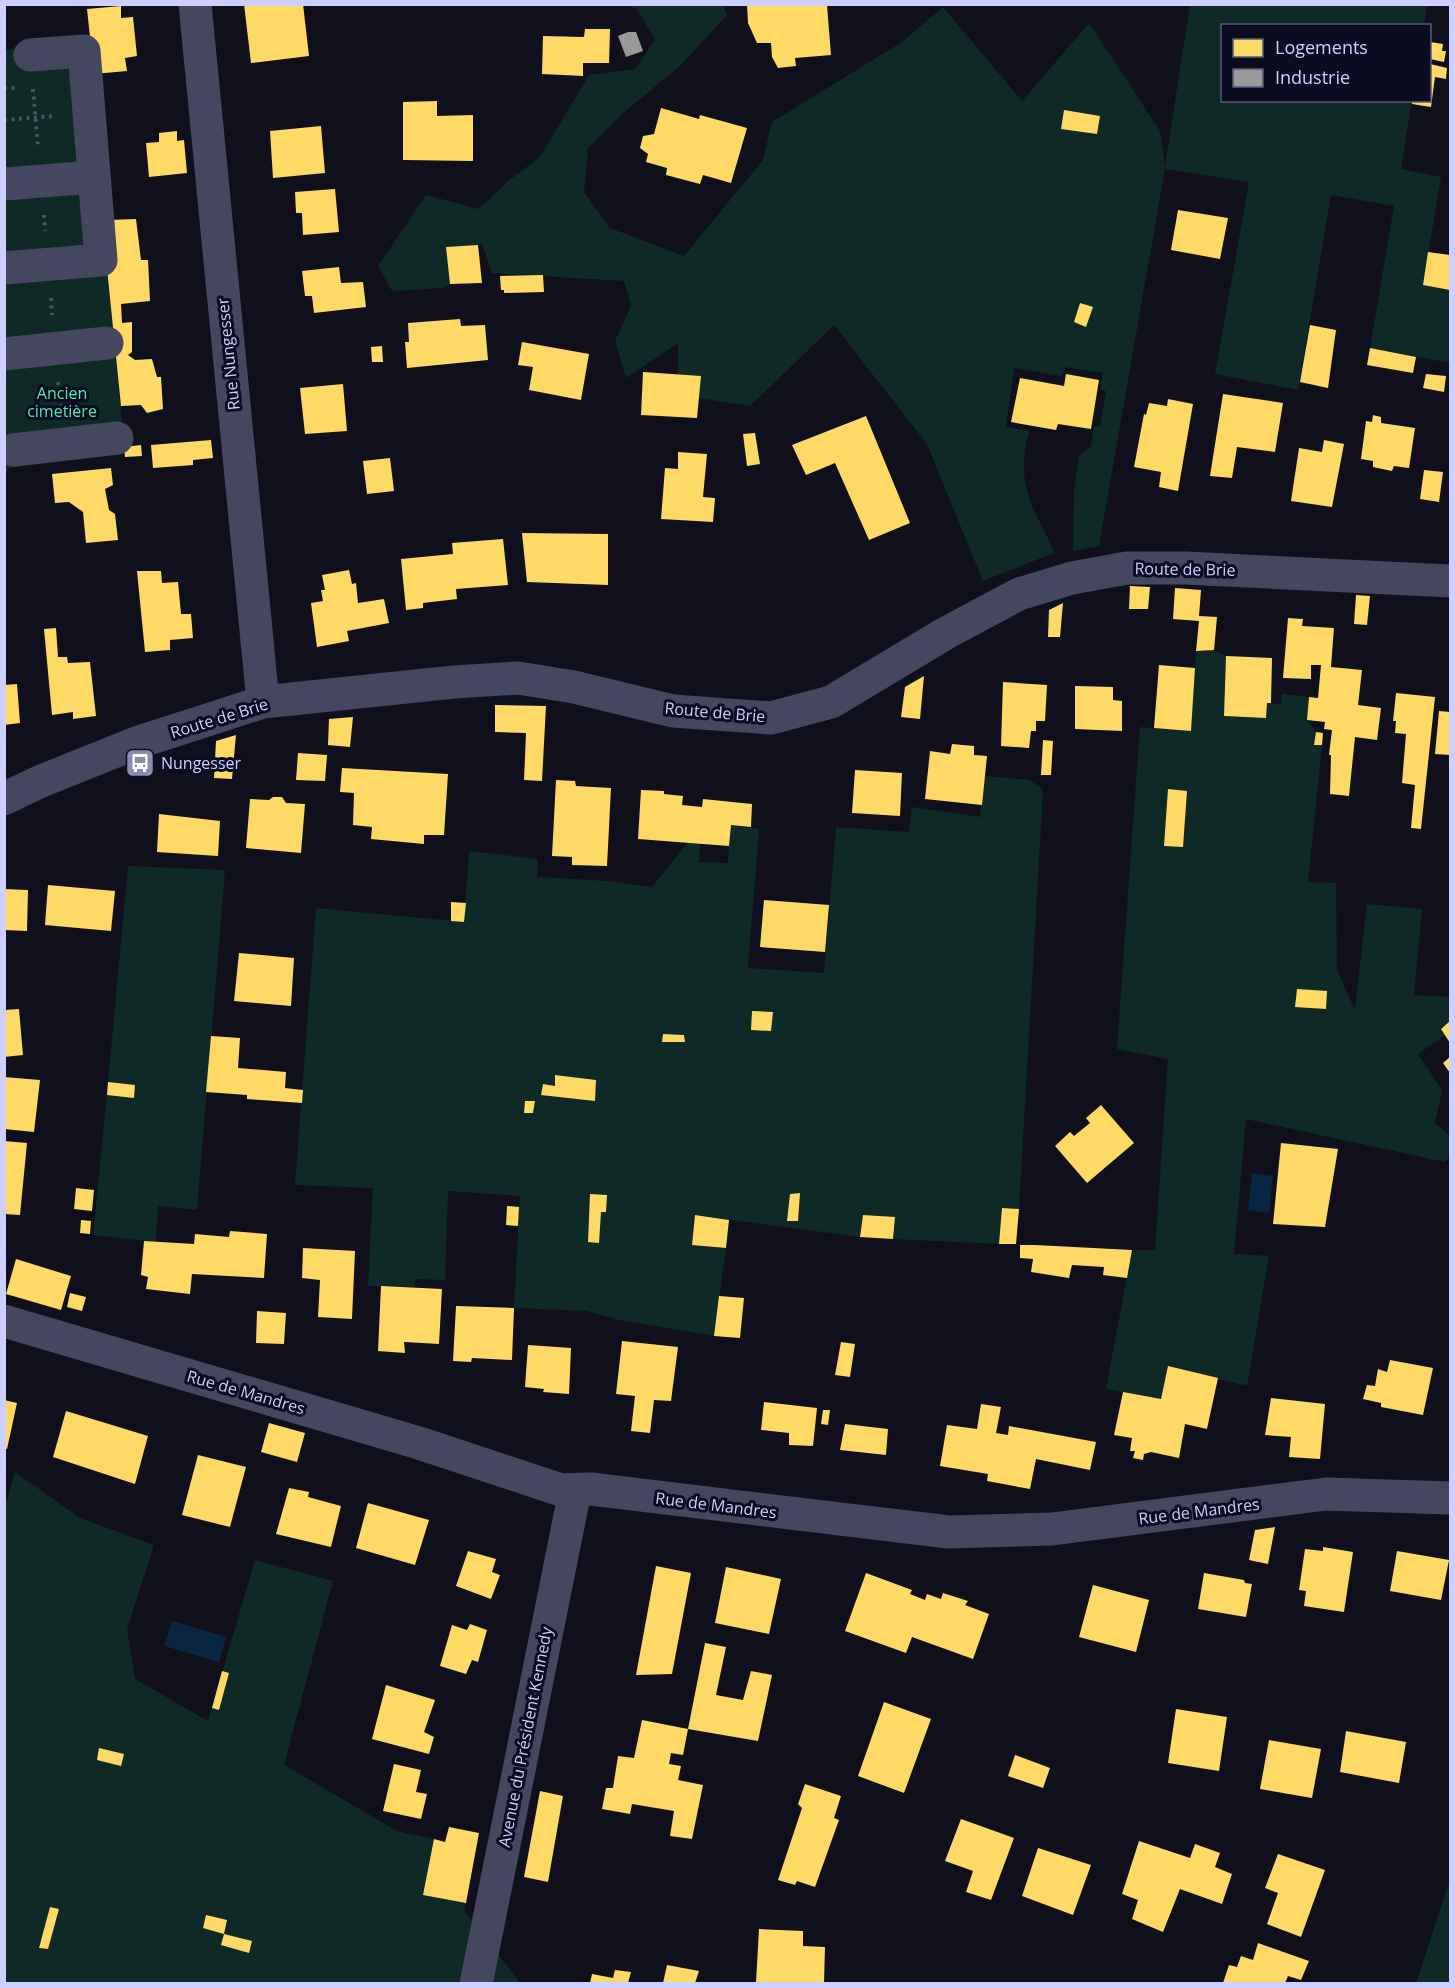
<svg xmlns="http://www.w3.org/2000/svg" width="1455" height="1988" font-family="'Open Sans',sans-serif">
  <rect width="100%" height="100%" fill="#10101d"/>
  <path fill="#0e2926" fill-rule="evenodd" d="M627,5H723L727,15L681,65L622,114L588,148L584,192L610,228L684,256L763,160L772,122L902,42L943,7L1022,101L1089,23L1160,131L1165,166L1190,5H1427L1424,25L1222,26V100L1412,101L1401,169L1441,177L1423,285L1450,290V363L1370,348L1394,206L1331,195L1298,390L1215,374L1249,182L1165,169L1099,546L1073,551L1074,492L1079,456L1091,446L1094,426L1100,427L1106,391L1100,389L1103,373L1065,367L1062,376L1014,368L1006,427L1029,431C1021,460 1022,487 1036,514C1042,528 1049,538 1054,553L983,581L927,444L834,325L750,406L678,395V343L626,378L615,341L631,306L624,281L492,273L482,243L457,256L466,278L442,288L392,291L378,266L426,195L479,209L508,181L540,157L589,75L635,69L655,40L637,9Z
    M90,41L105,249L125,454L9,468L5,475V50Z
    M1214,650L1226,656L1224,716L1265,718L1267,703L1281,704L1282,694L1309,697L1307,720L1316,732L1314,744L1322,745L1308,882L1336,883L1337,970L1355,1010L1367,904L1422,909L1414,995L1450,997V1021L1441,1028L1445,1035L1418,1054L1442,1090L1435,1123L1450,1136V1155L1445,1162L1246,1119L1234,1254L1269,1256L1247,1386L1168,1367L1161,1399L1106,1389L1132,1250H1155L1168,1059L1117,1049L1140,727L1191,731L1196,651Z
    M985,776L1030,780L1043,790L1019,1209H1002L999,1244L893,1239L895,1217L863,1216L860,1237L695,1215L692,1245L726,1248L714,1336L620,1320L587,1311L514,1308L520,1196L448,1191L445,1280L416,1279L414,1287L368,1286L373,1188L295,1185L316,908L464,922L469,851L538,859L537,877L607,881L652,887L688,842L700,843L699,862L728,863L730,825L759,829L748,968L824,973L836,827L909,832L912,807L980,817ZM556,1075L596,1080L595,1100L541,1094L543,1084L555,1086Z
    M128,866L225,870L197,1210L158,1206L156,1242L93,1235L107,1095L134,1097L135,1085L108,1082Z
    M15,1472L80,1518L154,1545L127,1629L135,1679L208,1721L255,1560L333,1581L284,1765L397,1831L434,1839L458,1901L466,1903L464,1910L520,1983L5,1984L4,1510Z
    M1450,1880V1983H1416Z"/>
  <path fill="#082642" d="M1252,1173L1273,1176L1269,1213L1248,1210Z
    M172,1621L226,1637L219,1662L164,1646Z"/>
  <path fill="#ffd966" d="M244,4H303L309,56L251,63Z
    M747,5H827L831,55L795,58L796,66L778,68L772,57L771,43H757L748,23Z
    M121,6V18L133,17L137,56L125,58L127,71L94,74L87,9Z
    M585,29H610L609,63H583V76L542,74L543,36L584,37Z
    M1430,42L1443,44L1442,51H1446L1444,62L1430,59Z
    M1430,64L1447,68L1446,79L1435,77L1431,107L1412,104V100H1430Z
    M437,101V116L473,115V161L403,160V102Z
    M661,108L699,119L700,115L747,128L731,183L703,175L700,184L666,175L667,168L646,162L648,154L640,148L643,136L654,134Z
    M1064,110L1100,116L1097,134L1061,129Z
    M321,126L325,173L273,178L270,131Z
    M177,131V141L184,140L187,173L149,177L146,143L159,142V133Z
    M335,189L339,232L303,235L302,213H296L295,192Z
    M1178,210L1228,218L1220,259L1171,250Z
    M136,219L141,260H148L150,301L121,304L122,323L132,322V352L128,355L135,360L152,359L157,377H161L163,409L147,413L141,405L121,406L105,249L108,220Z
    M478,245L482,283L450,284L446,247Z
    M1428,252L1450,255V290L1423,285Z
    M339,267L341,283L363,282L366,307L314,313L312,296H305L302,271Z
    M543,275L544,292L504,293V290H501L500,276Z
    M1080,303L1093,307L1086,327L1074,322Z
    M460,319L461,326L485,325L488,360L407,368L405,342H409L408,323Z
    M1310,325L1336,330L1328,388L1300,382Z
    M522,342L589,354L581,400L529,390L533,367L518,365Z
    M382,346L383,362H372L371,347Z
    M1370,348L1416,357L1413,373L1367,365Z
    M643,372L701,376L697,418L641,415Z
    M1066,374L1099,380L1091,429L1058,424L1056,430L1011,422L1020,378L1064,386Z
    M1426,374L1446,376L1444,392L1423,388Z
    M343,384L347,431L305,434L300,388Z
    M1223,394L1283,403L1275,452L1237,447L1232,478L1210,476Z
    M1168,399L1193,404L1178,491L1159,487L1161,472L1134,467L1144,414L1146,415L1149,403L1167,406Z
    M1373,415L1381,417V423L1415,428L1409,468L1394,466L1392,471L1373,467V461L1361,459L1366,421L1372,422Z
    M866,416L910,523L869,540L835,463L806,475L792,445Z
    M755,433L760,464L747,466L743,434Z
    M211,440L213,458L193,460V465L153,468L151,445Z
    M1324,440L1344,444L1332,507L1291,501L1299,448L1322,452Z
    M141,445L142,456L125,457L124,447Z
    M678,452L707,454L703,497L715,498L713,522L661,519L665,468L678,469Z
    M390,458L394,491L367,494L363,461Z
    M111,468L113,485L105,489L109,510L115,514L118,540L86,543L83,512L69,502L55,503L52,474Z
    M1424,470L1443,472L1439,502L1420,499Z
    M522,533L608,534V585L527,582Z
    M503,539L508,585L456,589L457,599L423,603V608L406,610L401,559L453,554L452,543Z
    M349,570L352,584L356,583L358,603L384,599L389,623L347,631L349,641L317,647L311,603L323,601L321,590H325L322,575Z
    M137,571H161L162,583L178,582L181,614H191L193,638L170,640V650L145,652Z
    M1130,586L1150,587L1148,609H1129Z
    M1175,588L1201,590L1199,616L1217,617L1214,650L1196,651L1199,621L1173,619Z
    M1356,595L1370,596L1367,625L1354,624Z
    M1063,603L1060,637H1048L1049,610Z
    M1288,618L1303,619L1302,626L1334,628L1331,667L1362,670L1358,705L1381,708L1377,740L1355,737L1349,796L1330,794L1331,755H1329L1332,730L1324,729L1325,722L1307,720L1309,697L1318,698L1321,665H1311V679L1283,678Z
    M56,628L58,657H67L68,663L90,662L96,716L73,719V712L52,715L44,629Z
    M1226,656L1272,658L1271,703H1267L1266,718L1224,716Z
    M1159,665L1195,668L1191,731L1154,728Z
    M924,676L920,719L901,717L905,687Z
    M1003,682L1047,685L1045,721H1036V731H1031L1029,748L1001,746Z
    M17,684L20,723L4,725V685Z
    M1075,686L1113,687V700L1122,701V731L1075,729Z
    M1396,693L1435,697L1421,829L1411,828L1415,785L1402,783L1406,734L1395,733L1396,721H1393Z
    M495,705L546,706L542,781L524,780L526,733L495,732Z
    M1439,711L1450,712V755L1435,754Z
    M353,717L350,747L328,745L329,719Z
    M1316,732L1323,733L1322,745H1314Z
    M236,735L232,779L214,778L216,741Z
    M1043,740L1053,741L1051,775H1041Z
    M952,744L974,746V755L987,756L982,805L925,799L930,751L950,754Z
    M298,753L327,755L325,781L296,780Z
    M342,768L448,774L444,835H424V844L371,839L372,827L353,825L354,793L340,792Z
    M855,770L902,773L900,816L852,813Z
    M556,780L575,781L576,786L611,788L607,866L572,865V857L552,856Z
    M1168,789L1187,791L1183,847L1164,846Z
    M641,790L664,791V794L683,796L682,805L702,807L703,799L752,804L751,827L731,825L729,846L638,839Z
    M273,797H282L286,803L305,804L301,853L246,848L250,799L269,800Z
    M159,814L220,821L218,856L157,852Z
    M48,885L115,891L111,931L45,925Z
    M4,889L28,890L27,931L4,930Z
    M764,900L829,905L825,952L760,947Z
    M451,902L466,903L464,922L451,921Z
    M239,953L294,958L291,1006L234,1001Z
    M1297,989L1327,991L1326,1009L1295,1007Z
    M19,1009L23,1055L4,1057V1010Z
    M752,1011L773,1012L771,1031L751,1030Z
    M1450,1021V1043L1441,1029Z
    M663,1034L684,1035L685,1042H662Z
    M211,1036L240,1038L238,1068L286,1072L285,1088L303,1090L302,1103L247,1099V1095L206,1092Z
    M1450,1057V1073L1443,1063Z
    M555,1075L596,1080L595,1101L541,1095L543,1084L555,1086Z
    M4,1077L40,1080L34,1132L4,1129Z
    M108,1082L135,1085L134,1098L107,1095Z
    M525,1101H535L533,1113H524Z
    M1101,1105L1134,1143L1087,1183L1055,1146L1070,1132L1074,1136L1090,1123L1086,1118Z
    M4,1141L27,1143L20,1215L4,1214Z
    M1281,1143L1338,1149L1325,1227L1273,1224Z
    M76,1188L94,1190L92,1211L74,1209Z
    M800,1193L798,1221H787L790,1194Z
    M590,1194L607,1195L606,1212H601L599,1243L588,1242Z
    M507,1206L519,1207L518,1226L506,1225Z
    M1002,1208L1019,1209L1016,1244H999Z
    M695,1215L729,1220L726,1248L692,1245Z
    M863,1215L895,1217L893,1239L860,1237Z
    M81,1220L91,1221L90,1234L80,1233Z
    M230,1231L267,1234L264,1278L192,1274L190,1294L146,1289L148,1277L141,1275L144,1241L194,1244L195,1234L229,1237Z
    M1020,1245H1035L1132,1250L1127,1278L1103,1275L1104,1267L1072,1265L1069,1278L1031,1272L1033,1259L1020,1258Z
    M303,1248L355,1251L352,1319L318,1317L320,1280L302,1278Z
    M16,1259L71,1276L61,1310L6,1294Z
    M381,1286L442,1289L439,1344L404,1342L405,1353L378,1351Z
    M70,1293L86,1297L82,1311L67,1307Z
    M719,1296L744,1298L740,1338L714,1336Z
    M456,1306L514,1308L512,1360L472,1358L471,1362L453,1361Z
    M257,1311L286,1313L284,1344L256,1343Z
    M622,1341L678,1347L671,1401L654,1400L650,1433L631,1431L635,1396L616,1394Z
    M841,1342L855,1344L850,1377L835,1375Z
    M528,1345L571,1348L569,1394L543,1392L544,1389L525,1387Z
    M1390,1360L1433,1368L1423,1415L1381,1407V1403L1363,1399L1367,1385L1375,1386L1378,1369L1387,1372Z
    M1168,1366L1218,1378L1207,1429L1185,1424L1179,1458L1151,1452L1144,1454L1143,1460L1133,1458L1135,1451H1130L1132,1438L1114,1435L1123,1392L1161,1399Z
    M1271,1398L1325,1404L1320,1459L1289,1457L1291,1437L1265,1435Z
    M4,1400L17,1403L7,1449L4,1448Z
    M764,1402L817,1408L813,1446L789,1445V1433L761,1430Z
    M981,1404L1001,1407L996,1433L1008,1435L1009,1426L1096,1442L1090,1470L1036,1459L1030,1489L987,1481L988,1474L940,1466L947,1425L977,1429Z
    M823,1410H830L828,1425L821,1424Z
    M66,1411L148,1436L135,1484L53,1457Z
    M269,1423L305,1433L297,1462L261,1452Z
    M845,1424L888,1429L886,1455L840,1450Z
    M198,1455L246,1467L230,1527L182,1515Z
    M289,1488L309,1492L308,1497L341,1506L331,1547L276,1534Z
    M368,1503L429,1520L415,1565L356,1548Z
    M1275,1527L1268,1564L1249,1560L1255,1530Z
    M1323,1547L1353,1552L1344,1612L1304,1606L1306,1591L1299,1590L1305,1549L1323,1551Z
    M468,1551L496,1559L492,1572L500,1575L491,1599L456,1586Z
    M1397,1551L1449,1560L1441,1600L1390,1591Z
    M656,1566L691,1573L672,1674L636,1675Z
    M726,1567L781,1579L769,1634L715,1623Z
    M866,1573L912,1590L910,1594L925,1600L927,1594L941,1599L943,1593L968,1601L965,1605L989,1614L973,1659L912,1637L906,1653L845,1631Z
    M1204,1573L1244,1580L1245,1583L1252,1584L1246,1617L1198,1609Z
    M1093,1585L1149,1600L1136,1652L1079,1637Z
    M470,1624L487,1630L478,1662L472,1660L466,1674L440,1666L452,1625L467,1630Z
    M705,1643L726,1647L716,1695L743,1700L751,1671L772,1675L758,1741L688,1729Z
    M222,1671L229,1673L219,1710L212,1708Z
    M386,1685L435,1700L424,1732L434,1737L429,1754L372,1739Z
    M884,1702L931,1719L904,1793L858,1776Z
    M1176,1709L1227,1717L1219,1771L1168,1763Z
    M642,1720L688,1729L683,1755L671,1753L669,1764L681,1766L678,1780L703,1785L692,1839L670,1836L674,1811L632,1804L630,1814L602,1809L606,1788H613L618,1756L634,1758Z
    M1346,1731L1406,1742L1399,1783L1340,1772Z
    M1269,1740L1321,1749L1312,1798L1260,1789Z
    M99,1748L124,1754L121,1766L97,1760Z
    M1015,1755L1050,1768L1043,1788L1008,1776Z
    M394,1764L421,1770L416,1792L427,1794L421,1819L383,1811Z
    M805,1784L841,1796L834,1818L839,1820L815,1887L797,1881L795,1885L778,1880L802,1808L798,1804Z
    M540,1791L563,1796L548,1882L524,1877Z
    M961,1819L1014,1838L991,1900L966,1892L973,1871L945,1861Z
    M449,1827L479,1833L466,1903L423,1895L434,1839L445,1842Z
    M1139,1841L1190,1858L1195,1844L1220,1853L1215,1867L1232,1874L1222,1904L1180,1889L1163,1932L1132,1919L1138,1900L1122,1894Z
    M1038,1848L1091,1865L1073,1915L1022,1896Z
    M1278,1854L1325,1870L1301,1937L1267,1924L1278,1893L1265,1888Z
    M50,1907L59,1909L48,1949L39,1948Z
    M206,1915L227,1920L224,1934L203,1928Z
    M759,1929L803,1931V1946L825,1947L824,1983H756Z
    M224,1934L252,1941L249,1953L221,1945Z
    M1258,1943L1309,1961L1301,1980L1288,1976L1285,1983H1223L1229,1965L1237,1967L1241,1956L1253,1960Z
    M667,1965L699,1971L695,1983H663Z
    M615,1970L631,1972L628,1983H590L592,1974L613,1978Z"/>
  <path fill="#999" d="M628,32H636L643,51L626,57L618,36Z"/>
  <g fill="none" stroke-linecap="round" stroke-linejoin="round">
    <path stroke="#435762" stroke-width="4" stroke-dasharray="3 4.5" stroke-linecap="butt" d="M4,88H19
      M33,89L38,147
      M4,120L55,116
      M44,215L45,231
      M51,298L52,315
      M58,382L61,410"/>
    <path stroke="#44475f" stroke-width="33" d="M195,4L263,702
      M4,184L94,177
      M4,268L101,260L84,51L30,55
      M4,354L107,343
      M13,450L117,438
      M4,799L39,782L136,743L263,702L454,682L518,678L574,687L673,711L771,718L831,702L946,633L1019,594L1072,578L1127,568H1185L1450,581
      M4,1321L419,1443L561,1490L591,1489L949,1532L1052,1529L1326,1494L1450,1498
      M476,1984L575,1491"/>
  </g>
  <defs>
    <g id="bus-square" transform="scale(1.5)"><rect x="-9" y="-9" width="18" height="18" rx="4" fill="#8a8cb0" stroke="#0b0b22"/><path d="M-5-6H5V4H4V6H2V4H-2V6H-4V4H-5ZM-3.5-4V0h7V-4ZM-3.5 1.2v1.5H-2V1.2ZM2 1.2v1.5H3.5V1.2Z" fill="#fff"/></g>
  </defs>
  <g fill-rule="evenodd">
    <use href="#bus-square" x="140" y="763"/>
  </g>
  <g text-anchor="middle" stroke-width="6" stroke-linejoin="round" paint-order="stroke">
    <g font-size="16" fill="#cccfff" stroke="#0b0b22">
      <text transform="translate(228 354) rotate(-96)" y="6">Rue Nungesser</text>
      <text transform="translate(1185 569) rotate(1)" y="6">Route de Brie</text>
      <text transform="translate(715 712) rotate(5)" y="6">Route de Brie</text>
      <text transform="translate(219 718) rotate(-17)" y="6">Route de Brie</text>
      <text transform="translate(246 1392) rotate(16)" y="6">Rue de Mandres</text>
      <text transform="translate(716 1505) rotate(7)" y="6">Rue de Mandres</text>
      <text transform="translate(1199 1511) rotate(-7)" y="6">Rue de Mandres</text>
      <text transform="translate(525 1737) rotate(-79)" y="6">Avenue du Président Kennedy</text>
    </g>
    <g font-size="16" fill="#4deaaa" stroke="#0b0b22">
      <text x="62" y="399">Ancien<tspan x="62" dy="18">cimetière</tspan></text>
    </g>
    <g font-size="16" fill="#cccfff" stroke="#0b0b22" text-anchor="start">
      <text x="161" y="769">Nungesser</text>
    </g>
  </g>
  <rect width="1455" height="1988" fill="none" stroke="#cccfff" stroke-width="12"/>
  <rect x="1221" y="24" width="210" height="78" fill="#0b0b22" stroke="#58597a" stroke-width="1.5"/>
  <rect x="1233" y="39" width="30" height="18" fill="#ffd966" stroke="#58597a" stroke-width="1.5"/>
  <text x="1275" y="54" font-size="18" fill="#cccfff">Logements</text>
  <rect x="1233" y="69" width="30" height="18" fill="#999999" stroke="#58597a" stroke-width="1.5"/>
  <text x="1275" y="84" font-size="18" fill="#cccfff">Industrie</text>
</svg>
